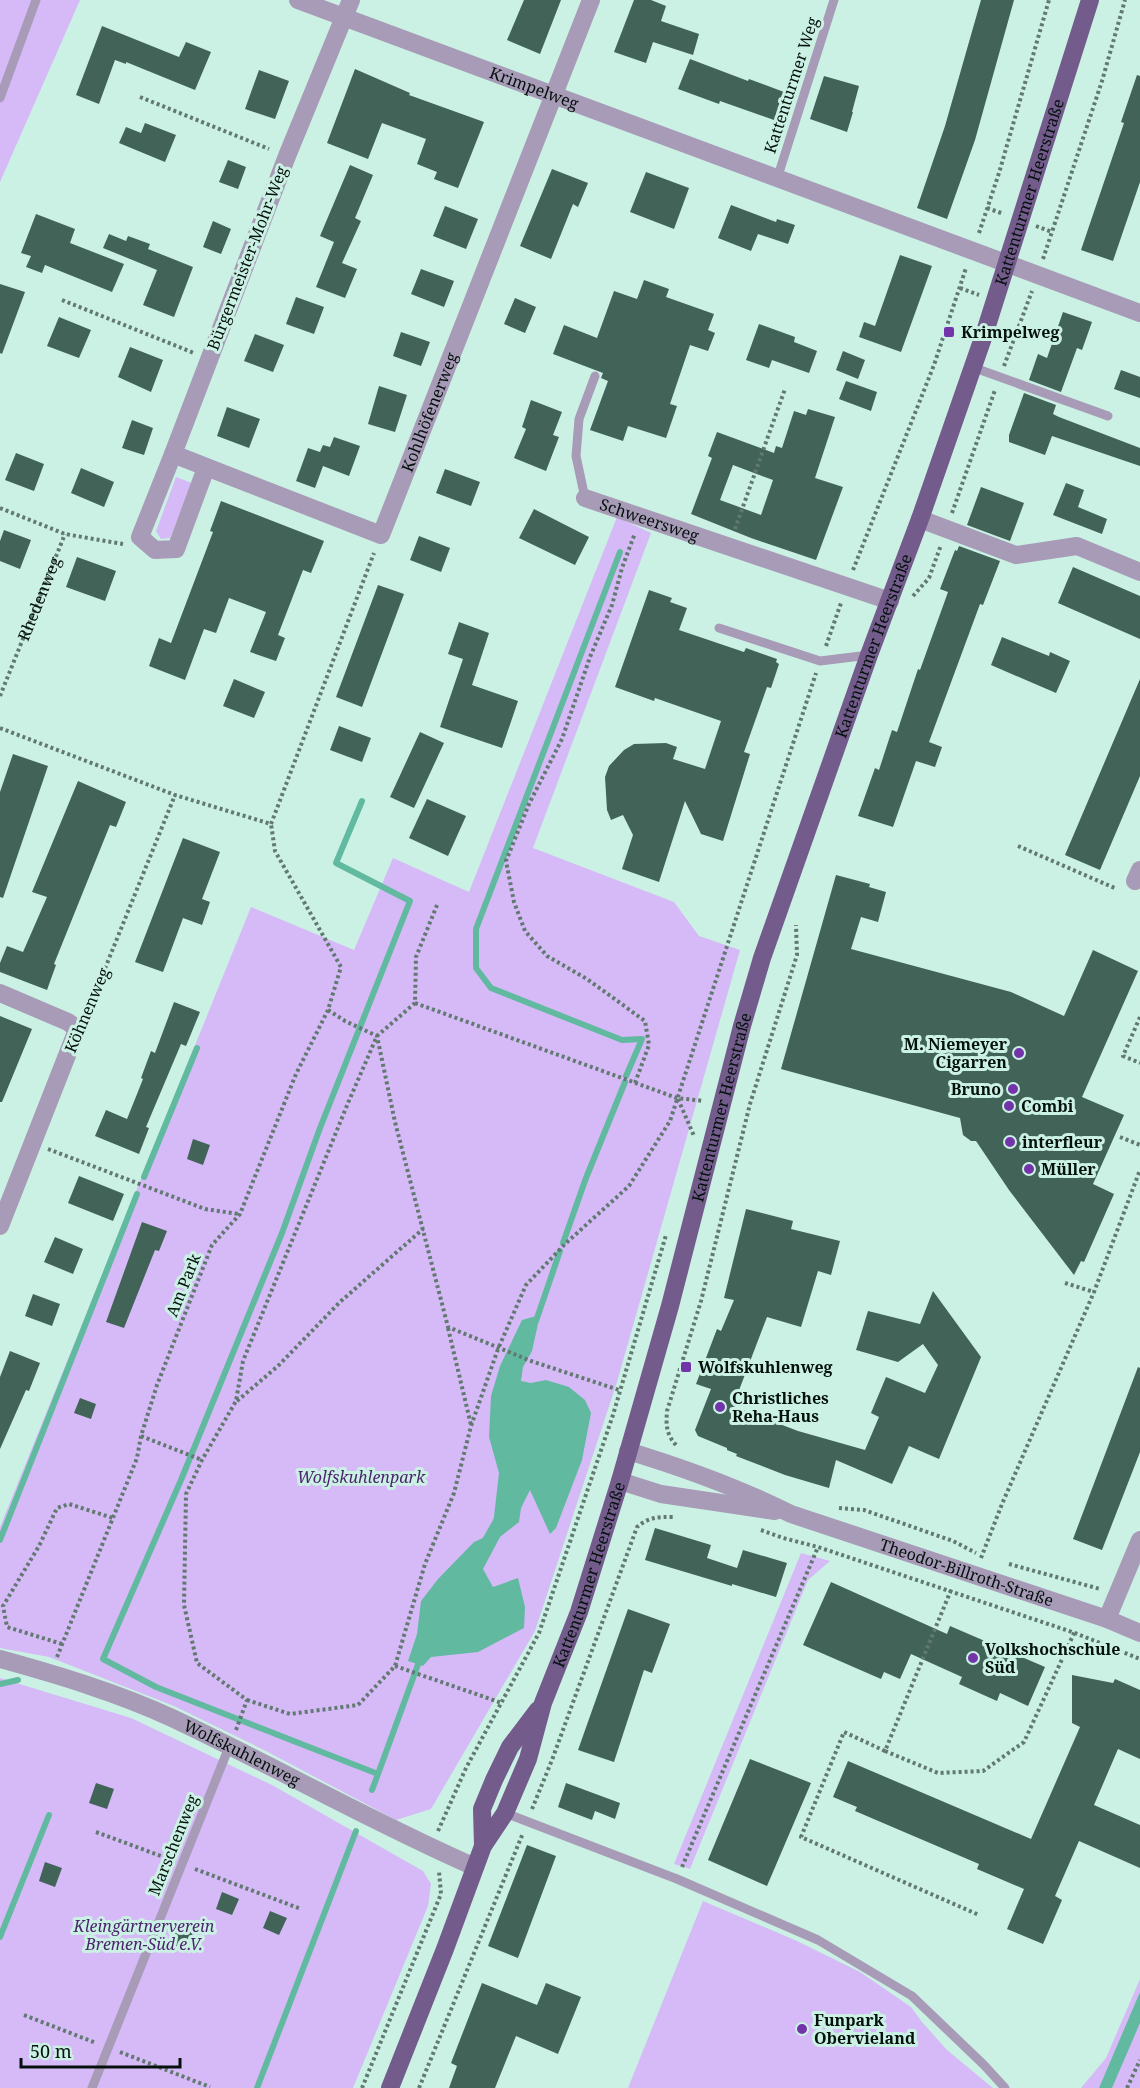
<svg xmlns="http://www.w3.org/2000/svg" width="1140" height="2088" font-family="'Noto Serif',serif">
  <rect width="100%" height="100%" fill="#cbf1e4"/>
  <path fill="#d6baf7" d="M0,0H80L0,182Z
    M176,477L192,483L170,538L161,539L156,531Z
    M617,517L651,533L533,848L674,902L699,936L740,950L617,1382L535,1631L431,1809L396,1820L266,1751L174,1706L49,1657L0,1648V1527L251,907L354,950L393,858L469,892Z
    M801,1553L830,1561L808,1580L690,1869L674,1864Z
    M0,1678L131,1718L272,1785L423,1871L431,1884L428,1906L353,2088H0Z
    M703,1901L797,1941L860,1972L911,2007L922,2022L947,2050L993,2088H628Z
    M1140,1979V2088H1081L1106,2058Z"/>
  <path fill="#61baa0" d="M540,1315L532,1351L523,1367L521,1381L531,1383L546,1380L569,1387L585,1400L591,1413L582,1460L556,1528L550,1534L530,1490L521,1508L519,1522L500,1537L483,1569L493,1587L518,1578L525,1607L524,1628L478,1652L431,1657L423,1666L408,1661L417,1634L421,1601L438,1579L474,1542L492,1534L499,1473L489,1437L491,1396L500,1366L522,1320Z
    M1140,1992V2023L1112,2088H1099Z"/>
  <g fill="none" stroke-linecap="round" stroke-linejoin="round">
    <path stroke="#61baa0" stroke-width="6" d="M620,552L476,929V968L491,988L622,1040L642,1039L626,1076
      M362,801L336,863L410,901L320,1128L282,1233L181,1480L103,1659L156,1687L378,1774L420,1659
      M144,1177L197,1048
      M563,1243L586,1178L625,1082
      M536,1321L560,1251
      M0,1540L137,1194
      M484,1542L497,1519
      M0,1684L18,1680
      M372,1790L378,1774
      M0,1937L49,1815
      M257,2088L356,1831"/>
  </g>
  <path fill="#416358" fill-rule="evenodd" d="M524,0H561L540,54L507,40Z
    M634,0H651L666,6L661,21L699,34L693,55L653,42L646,63L614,52Z
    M981,0H1014L975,140L947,219L917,208L945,126Z
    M102,26L179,57L186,42L211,52L195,90L126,62V64L115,60L99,104L76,95Z
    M690,59L748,81L749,79L784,92L774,120L720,101L719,104L678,89Z
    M355,69L410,93L409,95L484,122L458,188L434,179L437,172L417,164L426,139L382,123L368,159L327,143Z
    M259,70L289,81L275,119L245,109Z
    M1137,75L1140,76V182L1113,261L1081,250L1124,123L1121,122Z
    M824,76L859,86L852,112H853L847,132L810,119Z
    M145,123L176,135L165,162L119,143L126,127L141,133Z
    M228,160L246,167L238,189L219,182Z
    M350,165L373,175L355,218L361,221L342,263L357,269L345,298L316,287L334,242L320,236Z
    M552,169L588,183L578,207L573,204L551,259L520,246Z
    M646,172L689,188L674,229L630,212Z
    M731,205L776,222L777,219L795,225L788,244L758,234L751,251L718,238Z
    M445,206L478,219L466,249L433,236Z
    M36,214L75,229L70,243L124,264L112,292L45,265L42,273L26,267L31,256L21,253Z
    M213,221L231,229L221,254L203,247Z
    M109,234L126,241L128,236L150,244L148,249L193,267L174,317L143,305L157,270L103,248Z
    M900,255L932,266L901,352L859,337L864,322L875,326Z
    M421,269L454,281L444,307L411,294Z
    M644,280L669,289L666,297L714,314L708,330L715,333L708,351L690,345L670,404L677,406L666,438L628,426L623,441L590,430L608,381L601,378L603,373L553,354L564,325L597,338L614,291L637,299Z
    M0,284L25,292L2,354L0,353Z
    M296,297L324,307L314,334L286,324Z
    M515,298L536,307L525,333L504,324Z
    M1063,312L1092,322L1082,350L1077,348L1061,392L1029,380L1038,354L1047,358Z
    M59,317L91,330L79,358L47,346Z
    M759,324L795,337L794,342L817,351L809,373L772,360L769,368L746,360Z
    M401,332L430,342L421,366L393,356Z
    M255,334L284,345L273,372L244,361Z
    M130,347L163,360L151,392L118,377Z
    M843,351L865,360L858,379L836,370Z
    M1121,370L1140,377V398L1114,389Z
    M846,381L877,392L871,411L839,399Z
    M379,386L407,395L395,432L368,424Z
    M1024,393L1056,405L1053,414L1059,417L1140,448V466L1052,436L1045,455L1009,442V435Z
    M531,400L562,412L553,435L559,437L546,471L514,458L526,429L522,427Z
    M227,407L260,419L249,448L217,436Z
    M808,409L835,417L815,478L843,487L816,560L751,538L691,514L712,458L708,456L717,432L774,453L776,446L782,448L794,411L806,415ZM733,465L773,480L761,515L720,500Z
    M132,420L153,428L144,455L122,448Z
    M334,437L360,446L349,476L323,466L315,488L296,481L308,448L320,452L323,445L330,447Z
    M16,453L44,464L34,491L5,480Z
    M81,468L114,482L104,507L71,493Z
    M445,469L480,482L471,506L436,493Z
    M1066,483L1084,490L1078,507L1107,519L1102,534L1053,515Z
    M981,487L1024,503L1010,541L967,525Z
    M221,501L324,541L311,573L303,570L278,635L285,638L276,661L250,652L266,612L229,598L216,633L204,629L185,680L149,666L159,638L171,643L213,532L210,531Z
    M534,509L589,537L575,565L519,538Z
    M4,530L31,540L20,569L0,561V541Z
    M419,536L450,548L441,572L410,560Z
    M959,546L1000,561L983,605L980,604L929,742L942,747L935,767L916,761L893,827L858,816L875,768L879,770L892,730L897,732L918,669L920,670L948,592L940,589L955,550L957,551Z
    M77,557L116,571L105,601L66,587Z
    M1073,567L1140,596V639L1058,603Z
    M378,585L404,594L362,707L336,697Z
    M649,590L672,598L670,602L687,608L679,630L744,652L746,648L777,659L776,662L779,664L771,688L767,687L744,752L750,754L723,841L701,834L685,801L659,882L622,869L633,835L623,815L611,820L607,810L605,777L609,766L624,750L634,744L666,743L677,747L673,759L705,769L721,721L655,698L654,701L615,687Z
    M459,622L489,633L472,685L518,701L502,748L440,727L463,659L448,654Z
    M1002,637L1049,656L1050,652L1070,661L1056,693L991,665Z
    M234,679L265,692L254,718L223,706Z
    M1140,679V776L1100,870L1065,855Z
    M339,726L371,738L362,762L330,750Z
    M420,732L444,743L414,808L390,797Z
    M13,754L48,766L3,898L0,897V792Z
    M78,781L126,802L116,827L110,825L54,964L56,965L47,990L0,972V963L7,946L23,952L47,897L32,892Z
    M427,799L466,816L448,856L409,838Z
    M183,838L220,852L202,899L210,902L202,925L183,918L163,972L135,962Z
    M836,875L870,884L869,887L886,892L878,922L861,917L851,949L1011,992L1064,1016L1093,950L1138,971L1082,1097L1124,1115L1093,1184L1114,1194L1084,1262L1081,1261L1074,1275L1009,1190L976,1141H971L963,1135L960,1118L781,1069Z
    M174,1002L200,1012L186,1046L181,1044L146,1127L149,1128L139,1154L95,1136L106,1110L127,1119L143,1079L141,1078L151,1051L155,1053Z
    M0,1016L32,1029L2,1102H0Z
    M193,1139L210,1145L203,1165L187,1159Z
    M79,1176L124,1194L113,1221L68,1203Z
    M746,1209L793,1221L791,1229L840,1241L831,1275L818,1271L801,1327L767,1317L733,1406L798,1431L865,1450L879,1417L871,1413L886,1377L925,1393L938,1365L923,1344L898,1362L856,1350L868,1311L920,1324L933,1291L981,1357L939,1459L909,1446L892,1484L836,1460L829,1488L785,1475L736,1456L737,1454L727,1450V1448L698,1436L695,1430L711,1389L696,1384L717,1329L721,1331L734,1300L724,1298Z
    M142,1222L167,1231L159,1251L155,1250L124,1328L106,1322Z
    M55,1237L83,1249L73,1274L44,1262Z
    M33,1294L60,1304L52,1326L25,1316Z
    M10,1351L40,1363L29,1391L26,1390L0,1449V1377Z
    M1138,1367L1140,1368V1452L1102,1550L1073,1539Z
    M80,1398L96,1404L91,1419L74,1413Z
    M655,1528L711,1545L707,1558L737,1568L743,1550L787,1563L776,1597L732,1584V1586L645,1560Z
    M831,1582L947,1634L950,1626L1045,1667L1028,1706L1000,1693L997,1701L959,1684L962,1677L911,1654L900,1679L884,1672L881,1679L803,1645Z
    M628,1609L670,1624L652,1673L644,1670L614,1762L578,1750Z
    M1072,1675L1113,1683L1115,1679L1140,1690V1759L1118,1749L1094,1805L1140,1825V1868L1079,1841L1055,1896L1062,1900L1043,1944L1007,1929L1024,1889L977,1869L979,1864L855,1811L857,1807L833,1797L848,1761L1031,1839L1080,1727L1072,1723Z
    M750,1759L811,1783L767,1886L708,1860Z
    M96,1783L114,1789L107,1809L89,1803Z
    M566,1783L620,1803L615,1819L595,1811L592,1820L558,1807Z
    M527,1845L556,1856L518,1958L488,1946Z
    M45,1862L62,1868L55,1887L39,1881Z
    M222,1892L239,1899L232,1915L216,1909Z
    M270,1911L287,1918L279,1935L263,1928Z
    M176,1925L193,1933L185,1950L168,1943Z
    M482,1983L537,2005L546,1983L581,1997L558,2054L516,2036L495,2088H449L457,2066L451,2063Z"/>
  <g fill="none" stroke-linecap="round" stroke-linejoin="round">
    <g stroke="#617971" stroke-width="4" stroke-dasharray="3 3" stroke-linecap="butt">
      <path d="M140,97L269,149"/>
      <path d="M987,208L1004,214"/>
      <path d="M1036,226L1052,232"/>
      <path d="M979,233L999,173L1049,0"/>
      <path d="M1043,259L1102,81L1125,0"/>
      <path d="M960,288L979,295"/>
      <path d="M62,300L194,353"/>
      <path d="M1004,366L1032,291"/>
      <path d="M0,508L65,534L123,544"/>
      <path d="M952,513L995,390"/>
      <path d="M735,529L785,389"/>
      <path d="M853,570L934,365L966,268"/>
      <path d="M913,596L929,578L941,545"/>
      <path d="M826,646L841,603"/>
      <path id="s1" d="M0,696L65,534"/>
      <path d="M0,728L175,795L271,824"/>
      <path d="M271,824L374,553"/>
      <path d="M1018,846L1117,889"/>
      <path d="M415,1003L677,1098L704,1101"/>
      <path d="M328,1010L345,1021L377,1036L395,1122L448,1327L531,1361L619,1390"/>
      <path d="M87,1013L175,795"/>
      <path d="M1140,1017L1123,1056L1140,1063"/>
      <path d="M635,1083L649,1045L645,1021L587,979L547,956L525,931L514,902L506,861L529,804L562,739L590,657L612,605L622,568L635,533"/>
      <path d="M678,1099L694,1136"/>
      <path d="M1120,1137L1140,1145"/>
      <path d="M48,1149L205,1209L239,1214"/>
      <path d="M1065,1283L1094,1292"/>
      <path d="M448,1328L471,1425"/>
      <path d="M237,1401L278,1366L340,1302L423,1229"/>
      <path d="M141,1436L202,1460"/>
      <path d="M676,1445C666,1434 666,1425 667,1411L701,1301L750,1104L797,955L796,925"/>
      <path d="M839,1508L864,1510L953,1541L976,1553"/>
      <path d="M761,1530L783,1538L818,1547L1075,1633L1140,1659"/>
      <path d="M981,1558L1002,1504L1094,1292L1140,1170"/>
      <path d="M1009,1564L1100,1589"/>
      <path d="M951,1590L885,1751L938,1773L983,1771L1024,1742L1075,1631"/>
      <path d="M62,1644L7,1627L3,1606L39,1546L57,1508L69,1504L113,1518"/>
      <path d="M57,1657L137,1458L141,1436L157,1385L212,1245L240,1214L296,1074L328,1010L341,967L275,851L271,824"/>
      <path d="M395,1666L502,1703"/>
      <path d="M247,1700L290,1714L358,1705L395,1666L425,1564L454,1493L471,1426L498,1349L526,1285L565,1244L629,1186L670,1121L816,673"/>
      <path d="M236,1730L247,1700L197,1663L184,1605L186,1494L202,1460L236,1401L243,1361L348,1103L377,1036L415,1003L416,957L437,905"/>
      <path d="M885,1751L844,1732L801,1837L979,1915"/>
      <path d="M532,1809L552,1760L637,1527C649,1517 658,1517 673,1517"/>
      <path d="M438,1831L466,1768L539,1633L613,1415L666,1235"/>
      <path d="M96,1832L169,1859"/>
      <path d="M682,1867L818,1547"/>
      <path d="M195,1869L301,1909"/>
      <path d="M24,2015L96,2043"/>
      <path d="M120,2052L210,2087"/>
      <path d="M362,2088L441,1894L439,1871"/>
      <path d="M419,2088L523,1833"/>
      <path d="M1127,2088L1140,2060"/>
    </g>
    <path stroke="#a89bb7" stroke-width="9" d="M0,98L36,0
      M777,179L834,0
      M972,367L1108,416
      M585,498L576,456L579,419L595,376
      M719,628L820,661L869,655
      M505,1813L677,1879L818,1940L912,1996L984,2065L1005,2088
      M92,2088L229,1747"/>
    <g stroke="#a89bb7" stroke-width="18">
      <path id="s2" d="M298,0L1140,313"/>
      <path id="s3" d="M351,0L287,156L173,454L381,535L591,0"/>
      <path d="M173,454L140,537L155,550L176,549L206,468"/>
      <path id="s4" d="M585,498L890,601"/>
      <path d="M920,519L1016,555L1077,546L1140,572"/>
      <path d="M1135,881L1140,870"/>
      <path d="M0,993L68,1022L76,1028L75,1035L0,1226"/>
      <path d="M1107,1619L1140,1540"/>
      <path id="s5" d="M0,1659C58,1675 118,1693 172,1718C274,1766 372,1822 475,1867"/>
    </g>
    <g stroke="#a89bb7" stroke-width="18">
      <path id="s6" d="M628,1451C684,1468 739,1488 791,1514L1107,1619L1140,1633"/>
      <path d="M620,1481L661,1494L775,1511"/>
    </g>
    <g stroke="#735b8c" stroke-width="18">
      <path d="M483,1846L482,1809L494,1780L510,1747L538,1710"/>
      <path id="s7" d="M390,2088L445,1949L483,1846L505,1813L528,1759L543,1703L579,1612L620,1481L670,1306L742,1026L762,958L869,655L920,519L984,335L1090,0"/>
    </g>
  </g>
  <g fill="#7434a9" stroke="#cbf1e4" stroke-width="2">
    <rect x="943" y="326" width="12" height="12" rx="3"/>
    <circle cx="1019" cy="1053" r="6"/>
    <circle cx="1013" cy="1089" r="6"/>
    <circle cx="1009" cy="1106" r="6"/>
    <circle cx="1010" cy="1142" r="6"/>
    <circle cx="1029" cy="1169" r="6"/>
    <rect x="680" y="1361" width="12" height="12" rx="3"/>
    <circle cx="720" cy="1407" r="6"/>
    <circle cx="973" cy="1658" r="6"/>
    <circle cx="802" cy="2029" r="6"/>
  </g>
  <g text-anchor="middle" stroke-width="6" stroke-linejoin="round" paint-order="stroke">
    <g font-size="16" fill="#04110d" stroke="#cbf1e4">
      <text transform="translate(791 85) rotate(-72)" y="6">Kattenturmer Weg</text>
      <text dy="6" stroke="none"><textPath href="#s2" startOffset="252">Krimpelweg</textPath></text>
      <text dy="6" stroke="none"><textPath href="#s7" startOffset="2004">Kattenturmer Heerstraße</textPath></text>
      <text transform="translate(247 258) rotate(-69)" y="6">Bürgermeister-Mohr-Weg</text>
      <text dy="6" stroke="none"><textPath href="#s3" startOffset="843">Kohlhöfenerweg</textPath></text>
      <text dy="6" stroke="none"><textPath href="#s4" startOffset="68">Schweersweg</textPath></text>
      <text dy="6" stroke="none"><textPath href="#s1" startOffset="105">Rhedenweg</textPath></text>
      <text dy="6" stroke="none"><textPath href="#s7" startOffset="1524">Kattenturmer Heerstraße</textPath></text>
      <text transform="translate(87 1010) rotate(-67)" y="6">Köhnenweg</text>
      <text dy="6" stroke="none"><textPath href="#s7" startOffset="1038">Kattenturmer Heerstraße</textPath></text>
      <text transform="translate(183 1285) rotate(-68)" y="6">Am Park</text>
      <text dy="6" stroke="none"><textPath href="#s6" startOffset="360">Theodor-Billroth-Straße</textPath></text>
      <text dy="6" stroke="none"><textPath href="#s7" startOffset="552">Kattenturmer Heerstraße</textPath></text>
      <text dy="6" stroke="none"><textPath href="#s5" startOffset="260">Wolfskuhlenweg</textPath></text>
      <text transform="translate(173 1845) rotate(-68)" y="6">Marschenweg</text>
    </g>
    <g font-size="16" font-weight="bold" fill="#04110d" stroke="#cbf1e4" text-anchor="start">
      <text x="961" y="338">Krimpelweg</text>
      <text x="1007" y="1050" text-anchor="end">M. Niemeyer<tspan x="1007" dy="18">Cigarren</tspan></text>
      <text x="1001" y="1095" text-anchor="end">Bruno</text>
      <text x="1021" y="1112">Combi</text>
      <text x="1022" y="1148">interfleur</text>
      <text x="1041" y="1175">Müller</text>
      <text x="698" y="1373">Wolfskuhlenweg</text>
      <text x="732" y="1404">Christliches<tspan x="732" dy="18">Reha-Haus</tspan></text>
      <text x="985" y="1655">Volkshochschule<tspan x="985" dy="18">Süd</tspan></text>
      <text x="814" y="2026">Funpark<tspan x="814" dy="18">Obervieland</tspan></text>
    </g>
    <g font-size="16" font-style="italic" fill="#4c246e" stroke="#cbf1e4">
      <text x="361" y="1483">Wolfskuhlenpark</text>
      <text x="144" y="1932">Kleingärtnerverein<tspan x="144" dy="18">Bremen-Süd e.V.</tspan></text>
    </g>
  </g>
  <path d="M21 2058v9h159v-9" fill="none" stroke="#04110d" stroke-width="3"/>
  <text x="30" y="2058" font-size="18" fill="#04110d" stroke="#cbf1e4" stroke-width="4.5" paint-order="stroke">50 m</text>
</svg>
